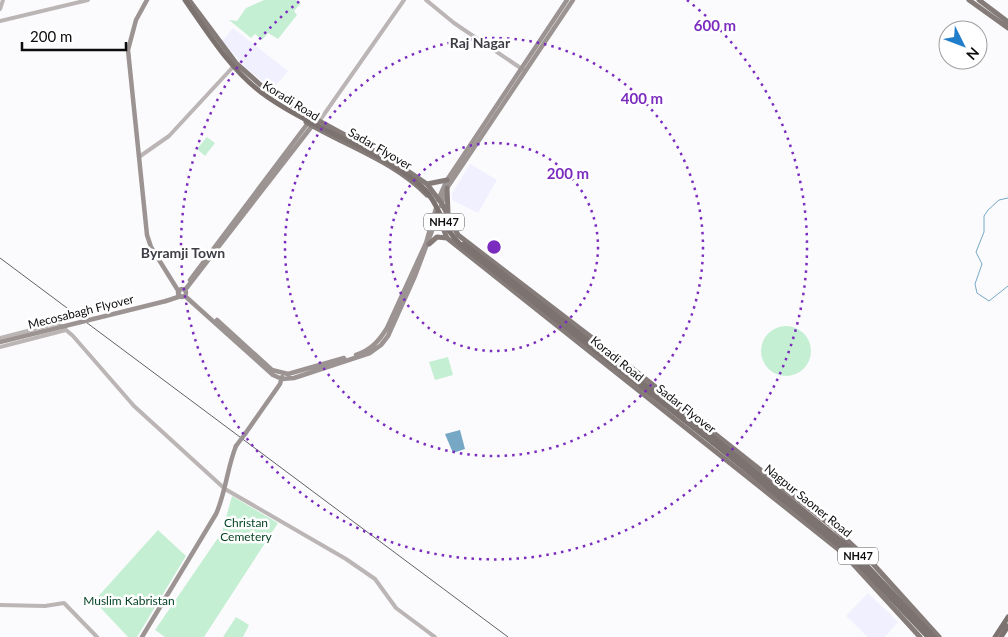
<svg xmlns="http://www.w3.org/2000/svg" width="1008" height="637" font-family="Lato,sans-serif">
  <rect width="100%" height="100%" fill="#fbfbfd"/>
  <path fill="#f1f0ff" d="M233,28L288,71L273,89L248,70L222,41Z
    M470,164L497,180L478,213L452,200V193Z
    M868,593L898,622L885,637H868L846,616Z"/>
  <path fill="#c5efd3" d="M264,0H296L301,3L294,11L297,15L278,39L268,33L262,40L255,34L251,38L229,20L237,21L246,8Z
    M207,137L215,143L205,156L197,149Z
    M761 351a25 25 0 1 1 50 0a25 25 0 1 1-50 0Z
    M448,357L453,375L435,380L429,362Z
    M232,496L278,523L204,637H165L155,630L222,532Z
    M158,530L186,556L137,637H128L94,601Z
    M236,617L249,625L243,637H223Z"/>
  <path fill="#76a8c6" d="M460,430L465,449L453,453L445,434Z"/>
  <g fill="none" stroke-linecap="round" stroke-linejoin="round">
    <path stroke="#76a8c6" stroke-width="1" d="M1008,198L999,200L988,210L984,216V232L976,252L982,264L975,284L977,293L989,301L1008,286"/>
    <path stroke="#bbb6b5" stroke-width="4" d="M426,0L454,23L525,71
      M0,9L3,0
      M0,21L88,0
      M318,123L404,0
      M139,157L169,136L232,68
      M0,338L58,323L73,336L134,406L225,489L346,559L375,579L396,608L435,637
      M0,347L66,330
      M0,605L45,606L64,603L97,637"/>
    <path stroke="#9c9493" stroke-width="4.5" d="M147,0L136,20L128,50L147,235L151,247L179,292
      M438,200L447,180L567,0
      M441,206L447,188L573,0
      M190,280L308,123
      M178 293a4 4 0 1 1 8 0a4 4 0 1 1-8 0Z
      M185,290L312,126
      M185,296L273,375L282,379L294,378L370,353L381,345L388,336L415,276L438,215
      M166,301L181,296
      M217,320L272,370L288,374L344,358
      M356,355C371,350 379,341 387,328L426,243L436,208
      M245,434L280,384L282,377
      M142,637L216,514C226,492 227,468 236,446"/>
    <path stroke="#857c7a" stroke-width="5" d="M189,0L236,63L264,88L308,115L393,161L427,184L442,204L458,235L638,373L834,528L874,565L939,637
      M969,0L1008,28
      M979,0L1008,22
      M306,122C346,146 394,161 427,195
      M427,184L447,180
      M447,188L448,213
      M437,213L447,238L843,553L920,637
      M429,244L437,237L447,238"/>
    <path stroke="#7c7270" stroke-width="5" d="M715,439L851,549L934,637
      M712,442L846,551L928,637
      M995,637L1008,617
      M1001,637L1008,626"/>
    <path stroke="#626265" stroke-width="1" d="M0,258L508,637"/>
    <path stroke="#9c9493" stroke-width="4.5" d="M0,342L166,301
      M236,446L245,434"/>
    <path stroke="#7c7270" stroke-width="5" d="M185,0C208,33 230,69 262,93C311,129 374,146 420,185C439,201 442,228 460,244L712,442
      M464,244L715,439"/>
  </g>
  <g fill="none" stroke="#7b2cbf" stroke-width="2.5" stroke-dasharray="2.5 5">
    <circle cx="494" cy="247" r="104"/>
    <circle cx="494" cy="247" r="209"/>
    <path d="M687 0A313 313 0 1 1 301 0"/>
  </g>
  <g text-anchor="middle" stroke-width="5" stroke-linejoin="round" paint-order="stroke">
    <g fill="#fff" stroke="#555557" stroke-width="1">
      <rect x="424" y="213.5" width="40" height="17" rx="4"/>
      <rect x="838" y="547.5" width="40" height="17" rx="4"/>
    </g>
    <g font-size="11" font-weight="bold" fill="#0c0c0f">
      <text x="444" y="226">NH47</text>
      <text x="858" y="560">NH47</text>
    </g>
    <g font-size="12" fill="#0c0c0f" stroke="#fff">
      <text transform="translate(291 101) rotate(32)" y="4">Koradi Road</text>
      <text transform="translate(380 149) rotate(30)" y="4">Sadar Flyover</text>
      <text transform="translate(81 312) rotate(-14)" y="4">Mecosabagh Flyover</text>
      <text transform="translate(617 359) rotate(39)" y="4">Koradi Road</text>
      <text transform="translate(686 409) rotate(38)" y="4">Sadar Flyover</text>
      <text transform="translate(808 501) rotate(39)" y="4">Nagpur Saoner Road</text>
    </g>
    <g font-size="12" fill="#084527" stroke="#fff">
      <text x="246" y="527">Christan<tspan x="246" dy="14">Cemetery</tspan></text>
      <text x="129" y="605">Muslim Kabristan</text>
    </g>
    <g font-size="14" font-weight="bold" fill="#3e3e46" stroke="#fff">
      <text x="480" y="48">Raj Nagar</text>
      <text x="183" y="258">Byramji Town</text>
    </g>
  </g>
  <circle cx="494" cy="247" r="8" fill="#7b2cbf" stroke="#fff" stroke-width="2.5"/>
  <g font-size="15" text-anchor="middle" font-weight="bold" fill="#7b2cbf" stroke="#fff" stroke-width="5" stroke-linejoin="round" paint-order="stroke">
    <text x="715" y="31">600 m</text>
    <text x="642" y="104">400 m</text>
    <text x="568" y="179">200 m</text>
  </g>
  <g transform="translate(963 45) rotate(132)"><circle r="24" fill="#ffffff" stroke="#9e9e9f"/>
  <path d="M0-4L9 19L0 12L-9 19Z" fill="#207dc9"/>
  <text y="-8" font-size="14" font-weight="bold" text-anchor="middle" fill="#0c0c0f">N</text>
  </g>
  <path d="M22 42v8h104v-8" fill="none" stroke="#0c0c0f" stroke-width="2.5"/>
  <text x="30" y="42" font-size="15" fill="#0c0c0f" stroke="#ffffff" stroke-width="4" paint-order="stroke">200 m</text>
</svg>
